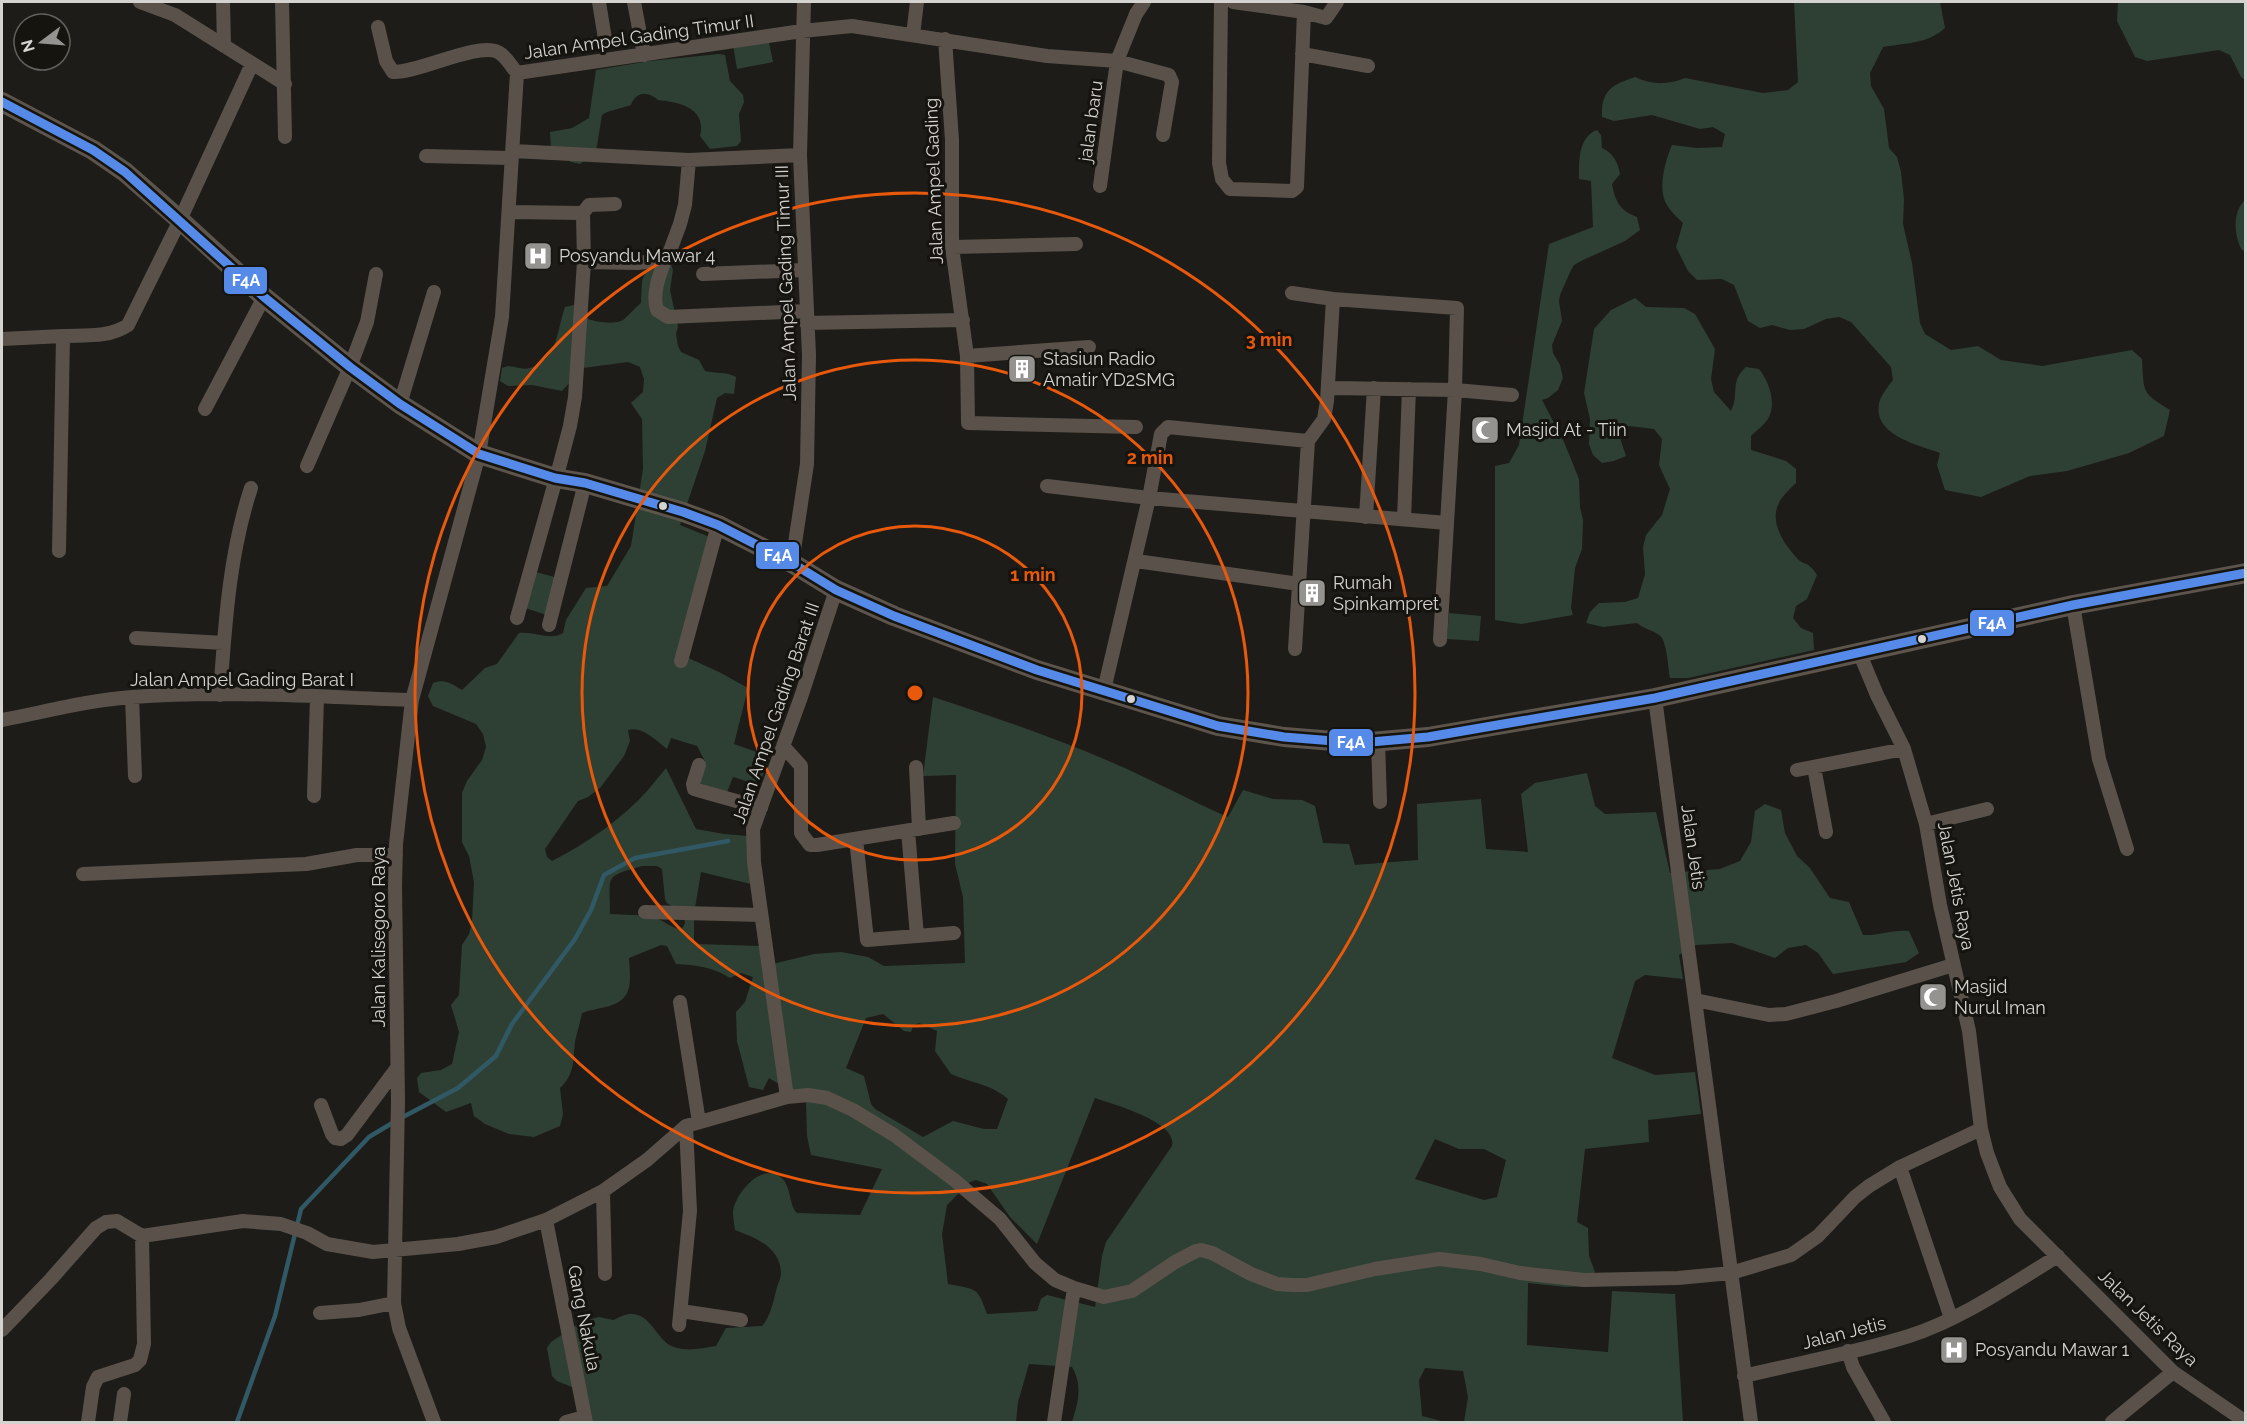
<svg xmlns="http://www.w3.org/2000/svg" width="2247" height="1424" font-family="Raleway,sans-serif">
  <rect width="100%" height="100%" fill="#1d1c19"/>
  <path fill="#2e4033" fill-rule="evenodd" d="M1794,2H1940L1945,28C1928,44 1905,43 1883,47L1870,73L1871,86L1884,109L1889,148L1897,157L1901,172L1904,199L1903,224L1912,263L1920,323L1925,334L1951,350L1978,346L2001,360L2042,366L2132,350L2142,359C2144,393 2141,392 2170,410L2164,436L2129,453L2067,471L2030,476L1981,497L1945,490L1937,465L1940,453C1918,445 1873,435 1879,404C1880,396 1888,387 1893,380L1891,367L1851,322L1839,317L1826,319L1804,329L1790,330L1772,325L1760,328L1748,321L1734,285L1722,279L1697,280L1688,271L1676,247L1683,223C1678,218 1671,212 1667,205C1657,190 1665,161 1672,145L1697,148L1722,147L1725,134L1713,127L1700,129L1652,115L1614,121L1602,117C1601,90 1612,85 1635,77C1651,85 1669,85 1685,78L1763,93L1788,90L1798,82Z
    M2118,2H2245V80L2241,77L2230,55L2219,50L2147,61L2135,57L2117,21Z
    M768,38L773,62L737,69L733,45Z
    M719,54L725,55L730,81L743,95L744,102L739,114L741,141L737,146L710,149L700,136C707,108 679,102 658,100C648,91 636,91 631,105L607,112L602,115L596,152L580,164L571,162L551,150L550,132L572,128L589,118L596,70L650,61Z
    M1597,130L1601,135L1602,148C1613,153 1618,162 1620,174L1612,184C1615,201 1620,211 1637,217L1640,230L1625,241L1581,261L1574,265L1571,270L1560,295L1559,301L1562,321L1552,345L1553,353L1560,365L1563,378L1558,390L1548,398L1542,400L1564,442L1579,479L1580,507L1583,520L1582,549L1575,568L1571,608L1573,615L1521,624L1495,620V466L1509,463L1519,445L1549,244L1593,227L1591,181L1579,179C1579,162 1578,137 1597,130Z
    M2245,200V251L2242,250C2234,236 2232,212 2245,200Z
    M665,263L671,264L673,270L670,290L678,327L676,334L678,346L681,352L699,360L705,371C716,374 726,371 736,377L734,394L725,393L717,398L705,451L680,525L712,538L684,656L719,672L748,688L734,744L770,757L759,785L733,777L727,792L699,783L705,761L697,746L671,738L667,749C656,741 643,726 628,730L630,741L624,756L600,788L588,797L578,801L545,849L547,857L552,861C587,843 622,819 648,790C654,783 660,775 666,768L696,829L724,834L748,836L755,885L701,872L694,914V944L761,946L764,966L814,954L841,952L868,957L884,966L965,963L963,897L955,864L956,775L923,776L933,697C994,717 1053,737 1111,762C1151,779 1189,800 1228,817L1243,790L1273,799L1302,800L1315,806L1323,843L1349,844L1355,865L1418,860L1417,804L1481,799L1486,849L1528,852L1521,794L1535,783L1587,773L1595,806L1605,814L1656,812L1670,873L1720,869L1740,861L1751,842L1755,811L1765,804L1781,810L1785,833L1797,856L1810,868L1830,898L1849,902L1863,935C1879,936 1893,929 1909,931L1919,953L1906,962L1833,974L1818,953L1806,945L1788,948L1775,958L1732,943L1696,945L1679,955L1683,979L1645,975L1635,981L1612,1058L1655,1075L1695,1072L1701,1114L1648,1120L1649,1142L1585,1149L1577,1222L1588,1228L1589,1256L1595,1272L1586,1286L1566,1287L1528,1283L1527,1345L1608,1352L1612,1291L1675,1294L1683,1422H1460H1464L1468,1397L1463,1371L1425,1368L1419,1380L1422,1416L1445,1422H1072C1078,1402 1083,1386 1072,1367L1029,1364L1018,1402L1016,1422H593L587,1393L557,1381L552,1376L547,1348L551,1342L581,1322L599,1317L613,1320C618,1318 625,1314 630,1314C652,1313 656,1341 674,1347C687,1352 703,1348 716,1346L726,1328L762,1326C770,1317 773,1303 776,1291C777,1285 781,1279 781,1273C780,1247 756,1238 735,1230C734,1224 733,1217 733,1211C736,1193 760,1164 779,1176C792,1184 788,1204 797,1213L860,1215L882,1169L811,1155L807,1136L806,1101L769,1078L763,1090L749,1087L737,1041L736,1012L745,1002L753,977L741,973L730,978C713,967 695,965 676,964L667,946L661,945L629,958C630,981 635,1000 606,1007C597,1009 590,1010 582,1013C580,1023 577,1032 575,1042C573,1061 575,1074 560,1088L563,1114L560,1126L534,1137L509,1134L485,1124L474,1116L471,1103L446,1112L419,1092L417,1078L421,1073L441,1070L452,1064L459,1032L451,1005L459,995L462,945L469,934L472,922L474,882L469,856L462,842V793L467,781L482,760L486,747L483,734L476,724L433,706L428,696L433,683C445,678 452,684 462,690L485,668L497,664L519,633C534,631 550,641 563,633L566,620L586,588L607,586L631,546L643,469L642,419L631,403L643,392L644,379L640,367L628,362L583,368L562,391L532,385L508,386L500,381L502,368C511,363 520,371 530,368C558,360 557,329 565,307L574,305L585,309L588,319C596,322 615,325 623,320C629,315 635,308 641,303C643,274 638,275 665,263ZM642,866H657L662,869L665,899L667,903L684,914L685,923L682,929C671,929 666,921 655,918C641,914 625,915 610,914C610,875 603,877 642,866ZM883,1014L904,1031L911,1032L913,1026L919,1023L937,1031L935,1051L951,1074C971,1083 991,1084 1008,1099L997,1129H984L953,1121L923,1137L875,1109L871,1104L864,1076L846,1068L866,1018ZM1095,1098C1112,1104 1179,1122 1172,1146L1106,1242L1102,1256L1095,1307L1047,1295L1041,1299L1037,1311L987,1314C977,1286 977,1290 948,1284L942,1234L947,1205L970,1182L976,1180L987,1184L1010,1217L1037,1244ZM1435,1139L1459,1149H1484L1506,1160L1497,1197L1484,1200L1415,1179Z
    M1635,298L1646,307L1684,308L1695,314L1715,349L1711,379L1714,392L1731,411C1740,393 1729,382 1746,367L1759,369C1769,381 1777,404 1768,419C1764,425 1756,431 1751,436V450L1786,461L1796,469V483C1790,489 1781,497 1778,505C1770,523 1784,544 1796,557C1803,566 1808,560 1817,575L1807,599L1796,606L1793,618L1801,628L1813,633L1814,650L1688,678H1670C1668,668 1667,639 1659,635C1652,630 1644,629 1637,623L1603,627L1586,623L1590,612L1599,603L1625,602L1638,598L1645,574L1643,547L1646,535L1662,515L1670,489L1659,465L1662,439L1654,429L1629,426L1618,432L1626,456L1614,461L1602,463L1593,455L1589,444L1590,419L1584,393L1594,329L1611,310Z
    M532,571L558,578L547,615L522,607Z
    M1449,613L1481,616L1479,641L1447,639Z"/>
  <g fill="none" stroke-linecap="round" stroke-linejoin="round">
    <path stroke="#315865" stroke-width="4.5" d="M401,1118L458,1088L496,1056L512,1024L575,939L591,910L604,875L635,858L728,841
      M237,1422L275,1316L301,1209L369,1137L394,1122"/>
    <path stroke="#5a524a" stroke-width="14" d="M140,2L175,15L285,84
      M223,2L224,46
      M282,2L285,137
      M634,2L644,55
      M1221,2L1219,163L1222,179L1230,189L1292,191L1297,187L1304,12L1233,2
      M1304,12L1326,18L1337,2
      M378,27L386,61L393,72C419,73 476,42 498,52C506,56 511,66 517,73
      M913,35L917,2
      M945,39L952,140V247L967,356L968,423L1136,427
      M594,44L603,42L605,39L599,2
      M1302,54L1368,66
      M513,151L689,160L800,155
      M426,156L512,158
      M1100,186L1117,61L1136,14L1144,2
      M509,212L583,213
      M952,247L1076,244
      M665,260C659,276 652,294 657,310L668,317L806,311
      M584,262L638,263L667,259L680,224L685,205L689,160
      M703,274L804,270
      M1292,293L1333,299L1327,401L1324,419L1308,441
      M1333,299L1457,308L1455,390L1440,640
      M806,323L963,320
      M2,339L63,336
      M967,356L1089,347
      M1334,388L1455,390L1512,395
      M400,404L434,292
      M205,409L264,297
      M307,466L350,367L367,322L376,274
      M1047,486L1149,498L1161,434L1168,427L1308,441
      M1366,517L1374,388
      M1404,519L1409,389
      M59,551L63,336C85,335 109,338 128,325L180,220L252,64
      M1136,561L1299,584
      M792,563L807,464L809,355L800,155L804,2
      M2073,605L2099,759L2127,849
      M517,618L560,464L570,426L575,397L584,262L583,213L589,205L615,204
      M549,625L585,483
      M136,638L224,643
      M1295,649L1308,441
      M1859,652L1877,695L1904,749L1926,824L1940,905L1969,1031L1981,1129L1987,1153L2000,1187L2020,1219L2173,1372L2246,1422
      M681,661L718,525
      M1104,690L1149,498L1447,523
      M220,695C225,625 229,555 251,488
      M132,697L135,776
      M1655,698L1751,1422
      M2,720C45,712 88,700 132,697C225,690 319,697 412,700
      M1378,741L1380,802
      M783,746L801,766V833L810,845H817L954,823
      M699,765L693,784L694,789L761,808
      M916,767L919,829
      M1814,767L1826,832
      M1797,770L1904,749
      M314,796L317,697
      M1926,824L1987,809
      M908,831L917,936
      M856,839L867,940L954,933
      M83,874L306,864L357,855H396
      M645,912L761,915
      M1695,1000L1769,1015L1786,1014L1836,1001L1953,965
      M680,1002L699,1122
      M787,1097L754,862L753,829L801,697L836,590
      M321,1105L332,1134L335,1138L341,1139L347,1135L397,1068
      M603,1191L605,1274
      M546,1220L586,1422
      M681,1311L741,1320
      M320,1313L359,1310L394,1303
      M1951,1318L1900,1167L1981,1129
      M679,1325L690,1211L686,1126
      M2,1330L51,1279L96,1228L106,1222L117,1221L142,1236L243,1221L281,1224L307,1233L327,1244L373,1252L458,1244L496,1237L546,1220L603,1191L647,1160L686,1126L787,1097L808,1095L827,1098L853,1110L894,1135L953,1179L1000,1219L1035,1263L1055,1280L1074,1288L1104,1297L1132,1291L1175,1262L1196,1251L1201,1250L1212,1253L1251,1274L1277,1284L1292,1285H1307L1375,1269L1439,1259L1481,1264L1520,1273L1584,1280L1678,1278L1731,1273L1791,1255L1818,1236L1855,1197L1869,1186L1900,1167
      M1848,1351L1853,1367L1884,1422
      M1744,1376C1798,1363 1855,1353 1909,1336C1962,1319 2010,1285 2058,1256
      M88,1422L93,1387L98,1377L135,1365L140,1360L144,1344L142,1236
      M120,1422L124,1394
      M434,1422L399,1328L394,1303L398,1101L395,886L396,844L412,700L479,454L502,317L517,73L802,31L852,26L1047,56L1117,61L1169,75L1172,82L1163,135
      M566,1422L584,1417
      M1054,1422L1074,1288
      M2112,1422L2173,1372"/>
    <path stroke="#5d544b" stroke-width="20" d="M2,102L93,150L125,172L180,220L264,297L350,367L400,404L479,454L555,478L585,483L683,512L718,525L792,563L836,590L894,616L1037,670L1218,726L1284,737L1359,743L1428,737L1655,698L2073,605L2246,573"/>
    <g stroke="#15140f" stroke-width="14">
      <path id="bus-1" d="M2,102L93,150L125,172L264,297L350,367L400,404L479,454L555,478L585,483L683,512L718,525L792,563L836,590L894,616L1037,670L1218,726L1284,737L1359,743L1428,737L1655,698L2073,605L2246,573"/>
    </g>
    <use href="#bus-1" stroke="#568ae9" stroke-width="9"/>
  </g>
  <g fill="none" stroke="#e8590c" stroke-width="3">
    <circle cx="915" cy="693" r="167"/>
    <circle cx="915" cy="693" r="333"/>
    <circle cx="915" cy="693" r="500"/>
  </g>
  <defs>
    <g id="hospital-square" transform="scale(1.5)"><rect x="-9" y="-9" width="18" height="18" rx="4" fill="#949390" stroke="#15140f"/><path d="M-5-5h3v3.5h4V-5h3V5h-3V1.5h-4V5h-3Z" fill="#fff"/></g>
    <g id="building-square" transform="scale(1.5)"><rect x="-9" y="-9" width="18" height="18" rx="4" fill="#949390" stroke="#15140f"/><path d="M-4-6H4V6H1V3H-1V6H-4ZM-2.5-4.3h1.7v1.8h-1.7ZM.8-4.3h1.7v1.8H.8ZM-2.5-1h1.7V.8h-1.7ZM.8-1h1.7V.8H.8Z" fill="#fff"/></g>
    <g id="mosque-square" transform="scale(1.5)"><rect x="-9" y="-9" width="18" height="18" rx="4" fill="#949390" stroke="#15140f"/><path d="M3.5-4.9A6 6 0 1 0 3.5 4.9A5 5 0 1 1 3.5-4.9Z" fill="#fff"/></g>
  </defs>
  <g fill-rule="evenodd">
    <use href="#hospital-square" x="538" y="256"/>
    <use href="#building-square" x="1022" y="369"/>
    <use href="#mosque-square" x="1485" y="430"/>
    <use href="#building-square" x="1312" y="593"/>
    <use href="#mosque-square" x="1933" y="997"/>
    <use href="#hospital-square" x="1954" y="1350"/>
  </g>
  <g fill="#d4d3d0" stroke="#15140f" stroke-width="2">
    <circle cx="663" cy="506" r="5"/>
    <circle cx="1922" cy="639" r="5"/>
    <circle cx="1131" cy="699" r="5"/>
  </g>
  <g text-anchor="middle" stroke-width="6" stroke-linejoin="round" paint-order="stroke">
    <g font-size="18" fill="#d4d3d0" stroke="#15140f">
      <text transform="translate(639 37) rotate(-8)" y="6">Jalan Ampel Gading Timur II</text>
      <text transform="translate(1091 121) rotate(-82)" y="6">jalan baru</text>
      <text transform="translate(934 181) rotate(-92)" y="6">Jalan Ampel Gading</text>
      <text transform="translate(786 283) rotate(-92)" y="6">Jalan Ampel Gading Timur III</text>
      <text x="242" y="686">Jalan Ampel Gading Barat I</text>
      <text transform="translate(776 713) rotate(-71)" y="6">Jalan Ampel Gading Barat III</text>
      <text transform="translate(1693 847) rotate(82)" y="6">Jalan Jetis</text>
      <text transform="translate(1956 886) rotate(79)" y="6">Jalan Jetis Raya</text>
      <text transform="translate(379 937) rotate(-90)" y="6">Jalan Kalisegoro Raya</text>
      <text transform="translate(584 1318) rotate(79)" y="6">Gang Nakula</text>
      <text transform="translate(2148 1318) rotate(44)" y="6">Jalan Jetis Raya</text>
      <text transform="translate(1844 1333) rotate(-14)" y="6">Jalan Jetis</text>
    </g>
    <g font-size="18" fill="#d4d3d0" stroke="#15140f" text-anchor="start">
      <text x="559" y="262">Posyandu Mawar 4</text>
      <text x="1043" y="365">Stasiun Radio<tspan x="1043" dy="21">Amatir YD2SMG</tspan></text>
      <text x="1506" y="436">Masjid At - Tiin</text>
      <text x="1333" y="589">Rumah<tspan x="1333" dy="21">Spinkampret</tspan></text>
      <text x="1954" y="993">Masjid<tspan x="1954" dy="21">Nurul Iman</tspan></text>
      <text x="1975" y="1356">Posyandu Mawar 1</text>
    </g>
  </g>
  <circle cx="915" cy="693" r="9" fill="#e8590c" stroke="#15140f" stroke-width="3"/>
  <g font-size="18" text-anchor="middle" font-weight="bold" fill="#e8590c" stroke="#15140f" stroke-width="6" stroke-linejoin="round" paint-order="stroke">
    <text x="1269" y="346">3 min</text>
    <text x="1150" y="464">2 min</text>
    <text x="1033" y="581">1 min</text>
  </g>
  <g stroke="#15140f" stroke-width="2">
    <rect x="223" y="266" width="45" height="29" rx="6" fill="#568ae9"/>
    <rect x="755" y="541" width="45" height="29" rx="6" fill="#568ae9"/>
    <rect x="1969" y="609" width="46" height="28" rx="6" fill="#568ae9"/>
    <rect x="1328" y="728" width="46" height="29" rx="6" fill="#568ae9"/>
  </g>
  <g font-size="16" text-anchor="middle" font-weight="bold" fill="#fff">
    <text x="246" y="286">F4A</text>
    <text x="778" y="561">F4A</text>
    <text x="1992" y="629">F4A</text>
    <text x="1351" y="748">F4A</text>
  </g>
  <rect width="2247" height="1424" fill="none" stroke="#d4d3d0" stroke-width="6"/>
  <g transform="translate(42 42) rotate(254)"><circle r="28" fill="#15140f" stroke="#61605c" stroke-width="1.5"/>
  <path d="M0-4.5L10 22L0 15L-10 22Z" fill="#949390"/>
  <text y="-9" font-size="16" font-weight="bold" text-anchor="middle" fill="#d4d3d0">N</text>
  </g>
</svg>
